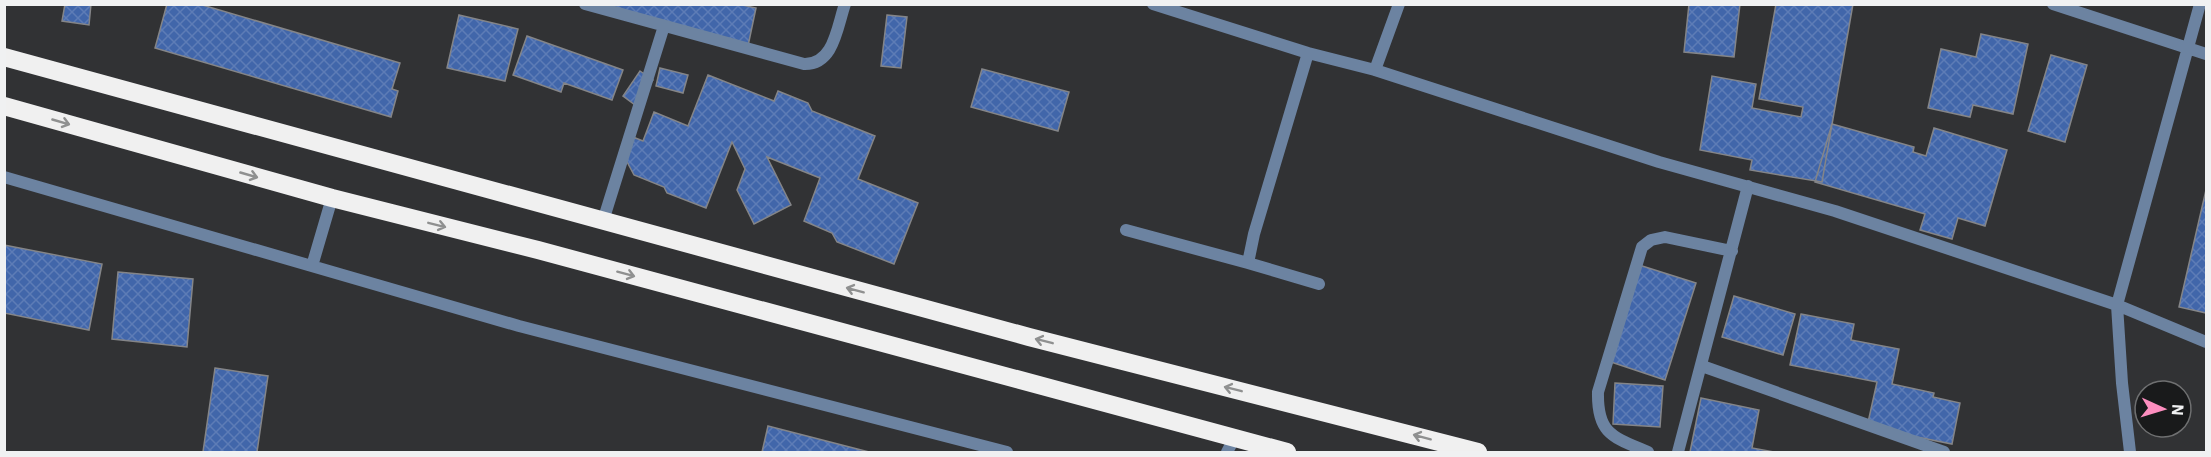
<svg xmlns="http://www.w3.org/2000/svg" width="2211" height="457" font-family="'IBM Plex Sans',sans-serif">
  <defs>
    <pattern id="building-cross-hatch" width="8" height="8" patternUnits="userSpaceOnUse" patternTransform="scale(1.5)"><rect width="8" height="8" fill="#4166aa"/><path d="M0 0l8 8M0 8l8-8" fill="none" stroke="#5d7cb6"/></pattern>
  </defs>
  <rect width="100%" height="100%" fill="#313234"/>
  <path fill="url(#building-cross-hatch)" stroke="#848588" stroke-width="1.5" d="M65,4H91L89,25L62,21Z
    M167,4H199L400,63L392,89L398,91L391,117L155,48Z
    M578,4H738L756,8L748,46L643,18Z
    M1689,4H1740L1734,57L1684,52Z
    M1776,4H1853L1822,182L1750,170L1752,160L1700,150L1712,76L1756,84L1752,108L1801,117L1803,107L1759,99Z
    M459,15L518,29L505,81L447,68Z
    M887,15L907,17L901,68L881,66Z
    M1981,34L2028,44L2013,114L1973,105L1970,117L1928,108L1941,49L1976,57Z
    M527,36L623,70L612,100L564,83L561,92L513,75Z
    M2051,55L2087,65L2065,142L2028,131Z
    M660,68L688,75L683,93L656,86Z
    M982,69L1069,92L1058,131L971,107Z
    M640,71L653,80L635,105L623,96Z
    M708,75L774,101L778,91L808,103L812,111L875,136L858,179L918,203L894,264L837,242L832,233L804,221L820,178L767,157L791,205L754,224L737,190L745,169L732,142L706,208L667,193L664,187L634,175L625,158L633,137L643,141L654,112L688,126Z
    M1832,124L1914,147L1913,152L1926,156L1934,128L2007,150L1985,226L1958,218L1952,239L1920,230L1925,214L1815,182Z
    M2206,190V313L2179,307Z
    M4,245L102,264L89,330L4,313Z
    M1639,265L1696,283L1665,380L1608,361Z
    M118,272L193,279L187,347L112,339Z
    M1734,296L1795,314L1783,355L1722,337Z
    M1801,314L1854,324L1851,340L1899,349L1892,384L1934,393L1933,397L1960,403L1952,444L1867,427L1877,382L1790,365Z
    M215,368L268,376L257,452H203Z
    M1615,383L1663,386L1660,427L1613,424Z
    M1701,398L1759,410L1752,448L1774,452H1690Z
    M768,426L869,452H762Z"/>
  <g fill="none" stroke-linecap="round" stroke-linejoin="round">
    <path stroke="#6c83a1" stroke-width="12" d="M585,4L804,64C834,65 837,27 845,4
      M1153,4L1308,53L1375,70L1659,162L1835,211L2117,305L2122,383L2130,452
      M2053,4L2206,54
      M2200,4L2117,305L2206,342
      M1308,53L1254,234L1248,263L1319,284
      M1375,70L1399,4
      M4,177L519,326L1007,452
      M603,221L664,26
      M1126,230L1248,263
      M312,266L332,198
      M1702,366L1944,452
      M1227,452L1234,439
      M1648,452C1613,437 1597,434 1598,392L1642,247L1651,240L1665,237L1732,251
      M1678,452L1748,186"/>
    <path stroke="#f0f0f0" stroke-width="18" d="M4,57L1029,337L1478,452
      M4,106L332,198L538,250L1287,452"/>
  </g>
  <defs><path id="oneway-shaft" d="M-6 0H5M1.5-3L5.5 0L1.5 3" fill="none" stroke-width="1.6" stroke-linecap="round" stroke-linejoin="round" transform="scale(1.5)"/></defs>
  <g stroke="#8f9090">
    <use href="#oneway-shaft" transform="translate(61 122) rotate(16)"/>
    <use href="#oneway-shaft" transform="translate(249 175) rotate(16)"/>
    <use href="#oneway-shaft" transform="translate(437 225) rotate(14)"/>
    <use href="#oneway-shaft" transform="translate(626 274) rotate(15)"/>
    <use href="#oneway-shaft" transform="translate(855 290) rotate(-165)"/>
    <use href="#oneway-shaft" transform="translate(1044 341) rotate(-166)"/>
    <use href="#oneway-shaft" transform="translate(1233 389) rotate(-166)"/>
    <use href="#oneway-shaft" transform="translate(1422 437) rotate(-165)"/>
  </g>
  <rect width="2211" height="457" fill="none" stroke="#f0f1f2" stroke-width="12"/>
  <g transform="translate(2163 409) rotate(94)"><circle r="28" fill="#191a1b" stroke="#6f7071" stroke-width="1.5"/>
  <path d="M0-4.5L10 22L0 15L-10 22Z" fill="#fd8ebf"/>
  <text y="-9" font-size="16" font-weight="bold" text-anchor="middle" fill="#f0f1f2">N</text>
  </g>
</svg>
